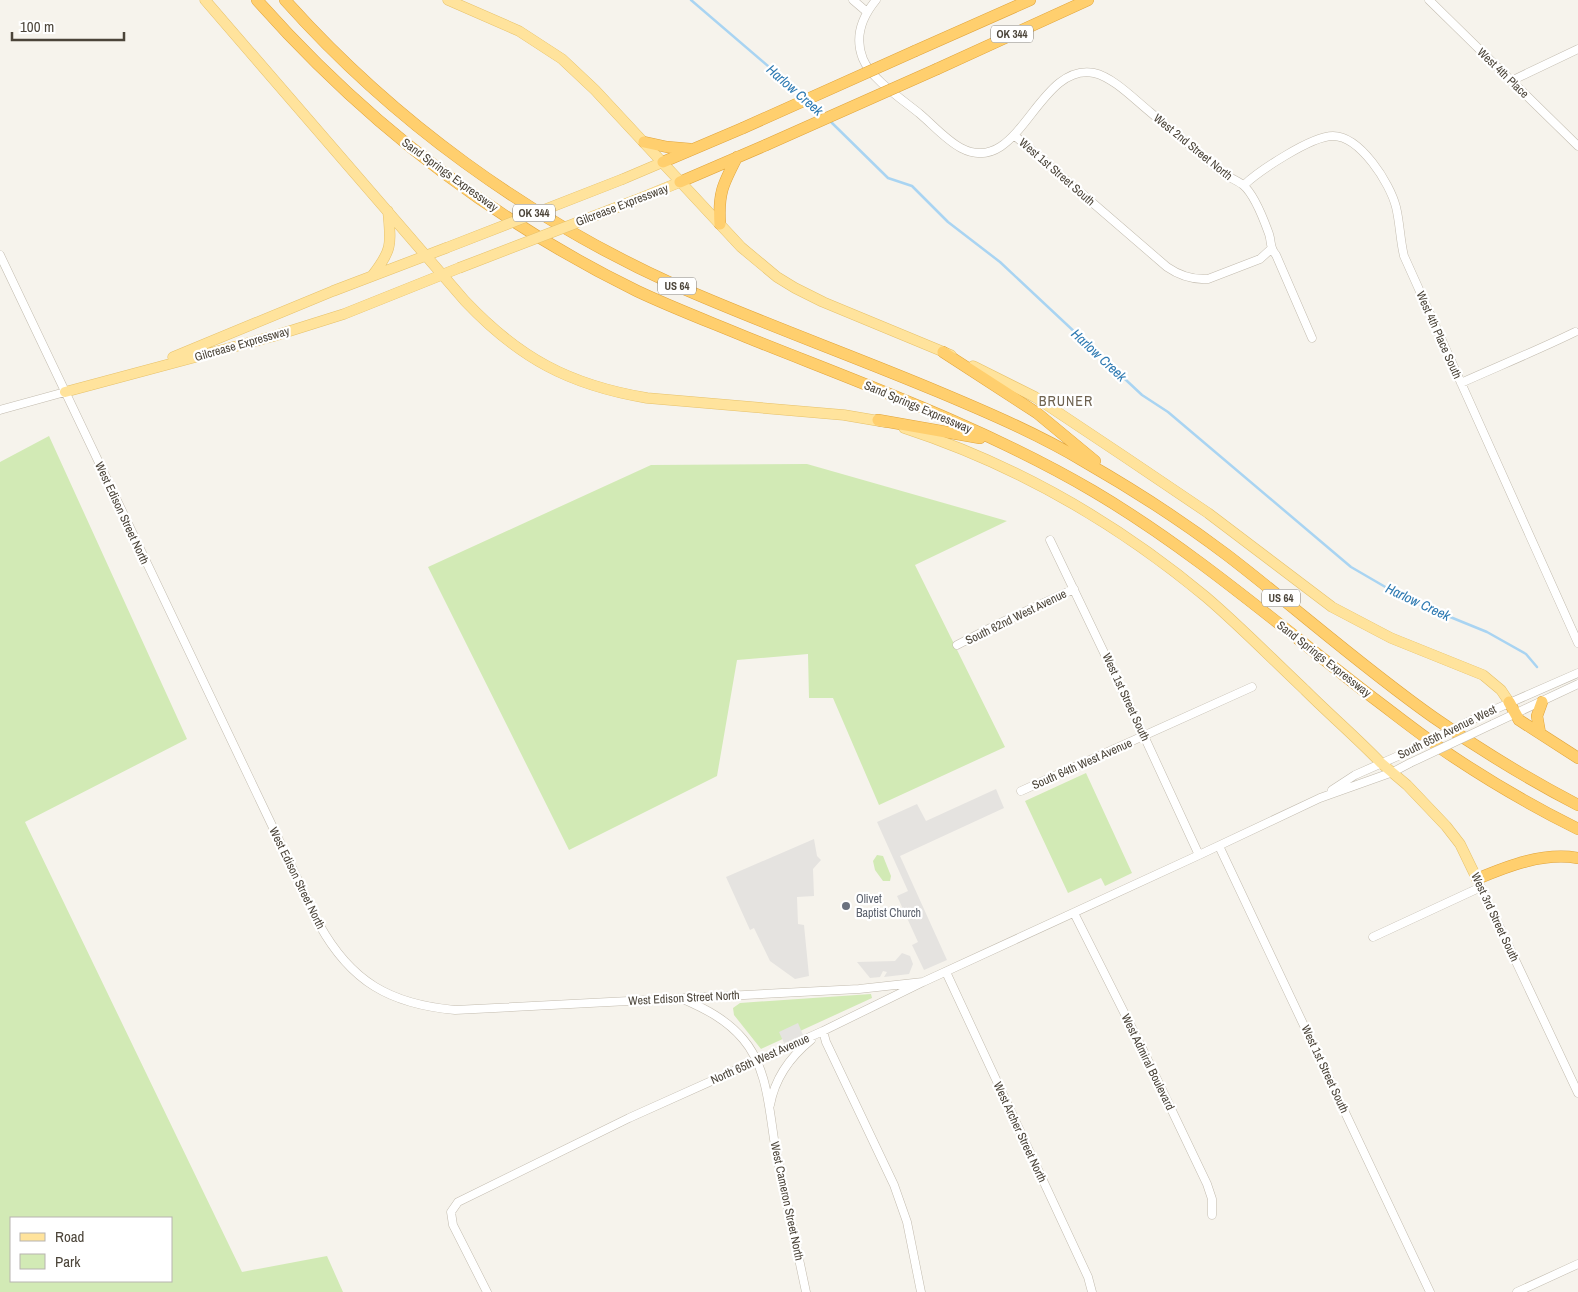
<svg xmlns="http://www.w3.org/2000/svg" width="1578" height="1292" font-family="'Archivo Narrow',sans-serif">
  <rect width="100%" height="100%" fill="#f6f3ec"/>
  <path fill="#d2eab5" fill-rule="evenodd" d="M49,436L187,739L25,822L242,1272L327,1256L343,1292H0V462ZM11,1218H171V1281H11Z
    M807,464L1007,521L915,565L1005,747L879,805L833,698H809L808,654L737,660L717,776L569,850L428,567L651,465Z
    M1086,773L1132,873L1105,886L1101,878L1068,893L1025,801Z
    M877,855L883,856L891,876L890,881H883L875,870L873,861Z
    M871,994L872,998L761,1049L734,1015L733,1008L740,1003Z"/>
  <path fill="#e5e3e0" d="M996,789L1004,808L900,856L947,960L924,970L912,945L918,942L897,896L908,891L877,822L917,804L926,821Z
    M814,839L817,856L821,860L813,869L814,896L797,897L798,924L804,925L809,976L795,979L770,961L754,928L750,930L726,877Z
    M902,953L910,956L913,964L909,974L884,977L887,972L883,971L880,977L870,978L857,962L895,961Z
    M798,1023L803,1035L784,1043L779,1032Z"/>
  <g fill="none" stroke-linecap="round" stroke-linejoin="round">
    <path stroke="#a9d4f2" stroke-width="2.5" d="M691,0L804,97
      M810,102L824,115
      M830,121L888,178L912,186L948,222L1000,262L1142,395L1168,412L1351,567L1406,599L1487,632L1526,654L1537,667"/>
    <g stroke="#c2bbae" stroke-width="9">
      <path id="minor" d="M853,0L867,12
        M876,0C862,17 854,37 863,59C871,79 903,100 920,114C933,125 946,140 961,148C1020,179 1037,62 1094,73C1113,77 1135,100 1150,112C1175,133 1200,154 1225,175C1231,178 1238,181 1243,185C1254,194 1264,220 1269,234C1272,243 1269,247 1276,255L1312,338
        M1429,0L1578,146
        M1511,81L1578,49
        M1014,135L1167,267C1180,276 1192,280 1208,279L1260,259L1271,249
        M1244,185C1259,171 1311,136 1333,136C1360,136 1390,183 1396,207C1400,223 1400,240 1404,256L1578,643
        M0,255L319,924C351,982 390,1004 455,1010L859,989L923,982
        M1461,383C1499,366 1538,350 1575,332
        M0,410L65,392
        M1050,540L1144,736L1199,855
        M957,645L998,624L1074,589
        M1482,715L1578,673
        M1493,724L1578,684
        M1332,790L1355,775L1398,756
        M1021,791L1252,687
        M1219,846L1430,1292
        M1477,879L1578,1093
        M1074,913L1143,1050L1207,1184L1212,1199V1215
        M1373,937L1481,887
        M946,972L1088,1277L1092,1292
        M683,999C706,1009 727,1020 743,1039C769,1069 769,1114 776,1151C786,1198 796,1245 806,1292
        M823,1031L826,1042L894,1185L907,1222L921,1292
        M770,1105C775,1078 790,1057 811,1040
        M487,1292L453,1225L451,1212L458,1202L629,1118L823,1031L923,982L1199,855L1320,798L1393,772L1410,763
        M1517,1292L1578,1264"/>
    </g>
    <g stroke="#e6c16a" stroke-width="11">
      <path id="major" d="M205,0L465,301C519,358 569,385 647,398L844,415L885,422
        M448,0L519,31L562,59L595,90L741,247L777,277L795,288L823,302L951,355
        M623,179L663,162
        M636,200L680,182
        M372,276C393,249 391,244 388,211
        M173,357L333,291L446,248
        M973,366L1035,397L1125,457L1208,513L1332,607L1391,638L1483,675L1501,690L1509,702
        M65,392L274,336L344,314L459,268
        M904,428C1014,464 1117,523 1206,597C1240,626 1272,659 1305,690C1330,715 1357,738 1381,763L1407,785L1446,826L1460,844L1477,879"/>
    </g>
    <g stroke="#e0a43c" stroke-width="12">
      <path id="highway" d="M257,0C364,121 492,220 637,291C673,308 710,322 746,337C863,384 984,427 1093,491C1193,550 1281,627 1372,697C1400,718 1426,739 1455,758C1494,784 1536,808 1578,829
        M285,0C393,121 527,218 675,285C761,323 851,355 939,392C989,413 1038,434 1085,462C1134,490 1182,521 1227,555C1296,608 1362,667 1433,717C1479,749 1528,779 1578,805
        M915,51L1030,0
        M937,69L1088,0
        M644,142L667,147L690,149
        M663,162L743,128
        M680,182L766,145
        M720,224C718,193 723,184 737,157
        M943,352L1037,413L1095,461
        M878,420L980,438
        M1509,702L1519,720L1578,758
        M1540,733L1537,716L1542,702
        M1477,879C1508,866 1543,852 1578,858"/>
    </g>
    <use href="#minor" stroke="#fff" stroke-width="8"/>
    <use href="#major" stroke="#ffe39c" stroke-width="10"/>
    <use href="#highway" stroke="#ffcf6e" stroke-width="11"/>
    <g stroke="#c2bbae" stroke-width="9" stroke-linecap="butt">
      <path id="minor-bridge" d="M1398,756L1482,715
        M1410,763L1493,724"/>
    </g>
    <g stroke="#e6c16a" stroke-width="11" stroke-linecap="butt">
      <path id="major-bridge" d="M446,248L623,179
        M459,268L636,200"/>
    </g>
    <g stroke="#e0a43c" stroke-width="12" stroke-linecap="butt">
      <path id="highway-bridge" d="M743,128L915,51
        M766,145L937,69"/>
    </g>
    <use href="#minor-bridge" stroke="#fff" stroke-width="8"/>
    <use href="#major-bridge" stroke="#ffe39c" stroke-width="10"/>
    <use href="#highway-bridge" stroke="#ffcf6e" stroke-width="11"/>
  </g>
  <circle fill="#6b7280" stroke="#fff" stroke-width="2" cx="846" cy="906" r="5"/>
  <g text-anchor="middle" stroke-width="4.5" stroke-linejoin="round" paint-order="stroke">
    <g fill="#fff" stroke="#817c74" stroke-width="1">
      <rect x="991" y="25.5" width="42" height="17" rx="4"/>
      <rect x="513" y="204.5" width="42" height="17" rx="4"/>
      <rect x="658" y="277.5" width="38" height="17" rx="4"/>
      <rect x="1262" y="589.5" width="38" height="17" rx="4"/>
    </g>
    <g font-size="11" font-weight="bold" fill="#4b4439">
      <text x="1012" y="38">OK 344</text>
      <text x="534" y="217">OK 344</text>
      <text x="677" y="290">US 64</text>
      <text x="1281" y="602">US 64</text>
    </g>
    <g font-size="12" fill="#4b4439" stroke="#fff">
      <text transform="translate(1503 73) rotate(44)" y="4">West 4th Place</text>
      <text transform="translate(1193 147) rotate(39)" y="4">West 2nd Street North</text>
      <text transform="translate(1057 172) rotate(41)" y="4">West 1st Street South</text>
      <text transform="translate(450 175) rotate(36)" y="4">Sand Springs Expressway</text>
      <text transform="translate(622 205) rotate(-21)" y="4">Gilcrease Expressway</text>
      <text transform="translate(1439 335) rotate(66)" y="4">West 4th Place South</text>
      <text transform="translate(242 344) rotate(-16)" y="4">Gilcrease Expressway</text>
      <text transform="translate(918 407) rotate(23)" y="4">Sand Springs Expressway</text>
      <text transform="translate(122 513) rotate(65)" y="4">West Edison Street North</text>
      <text transform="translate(1016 617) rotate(-26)" y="4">South 62nd West Avenue</text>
      <text transform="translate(1324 659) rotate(38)" y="4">Sand Springs Expressway</text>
      <text transform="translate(1126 697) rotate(65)" y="4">West 1st Street South</text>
      <text transform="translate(1447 732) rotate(-26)" y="4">South 65th Avenue West</text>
      <text transform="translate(1082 764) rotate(-24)" y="4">South 64th West Avenue</text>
      <text transform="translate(297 878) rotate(64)" y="4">West Edison Street North</text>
      <text transform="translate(1495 917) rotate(65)" y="4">West 3rd Street South</text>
      <text transform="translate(684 998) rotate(-3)" y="4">West Edison Street North</text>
      <text transform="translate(760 1059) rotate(-24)" y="4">North 65th West Avenue</text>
      <text transform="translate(1148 1062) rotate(64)" y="4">West Admiral Boulevard</text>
      <text transform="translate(1325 1069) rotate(65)" y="4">West 1st Street South</text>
      <text transform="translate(1020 1132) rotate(65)" y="4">West Archer Street North</text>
      <text transform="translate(787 1201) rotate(78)" y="4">West Cameron Street North</text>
    </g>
    <g font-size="12" fill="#5b616d" stroke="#fff" text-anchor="start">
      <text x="856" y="903">Olivet<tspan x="856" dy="14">Baptist Church</tspan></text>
    </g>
    <g font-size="14" font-style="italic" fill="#2e7ab2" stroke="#fff">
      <text transform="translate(795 90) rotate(41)" y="5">Harlow Creek</text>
      <text transform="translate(1099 355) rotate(43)" y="5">Harlow Creek</text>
      <text transform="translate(1418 602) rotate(25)" y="5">Harlow Creek</text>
    </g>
    <g font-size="14" letter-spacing="1" fill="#6e6250" stroke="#fff">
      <text x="1066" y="406">BRUNER</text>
    </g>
  </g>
  <rect x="10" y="1217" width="162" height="65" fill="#ffffff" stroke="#b7b4b0"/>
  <rect x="20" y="1233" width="25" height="8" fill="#ffe39c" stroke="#b7b4b0"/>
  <text x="55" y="1242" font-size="15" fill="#4b4439">Road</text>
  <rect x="20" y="1254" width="25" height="15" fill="#d2eab5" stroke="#b7b4b0"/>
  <text x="55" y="1267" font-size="15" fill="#4b4439">Park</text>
  <path d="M12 32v8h112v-8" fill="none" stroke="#4b4439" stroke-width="2.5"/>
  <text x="20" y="32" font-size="15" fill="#4b4439" stroke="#ffffff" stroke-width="4" paint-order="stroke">100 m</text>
</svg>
